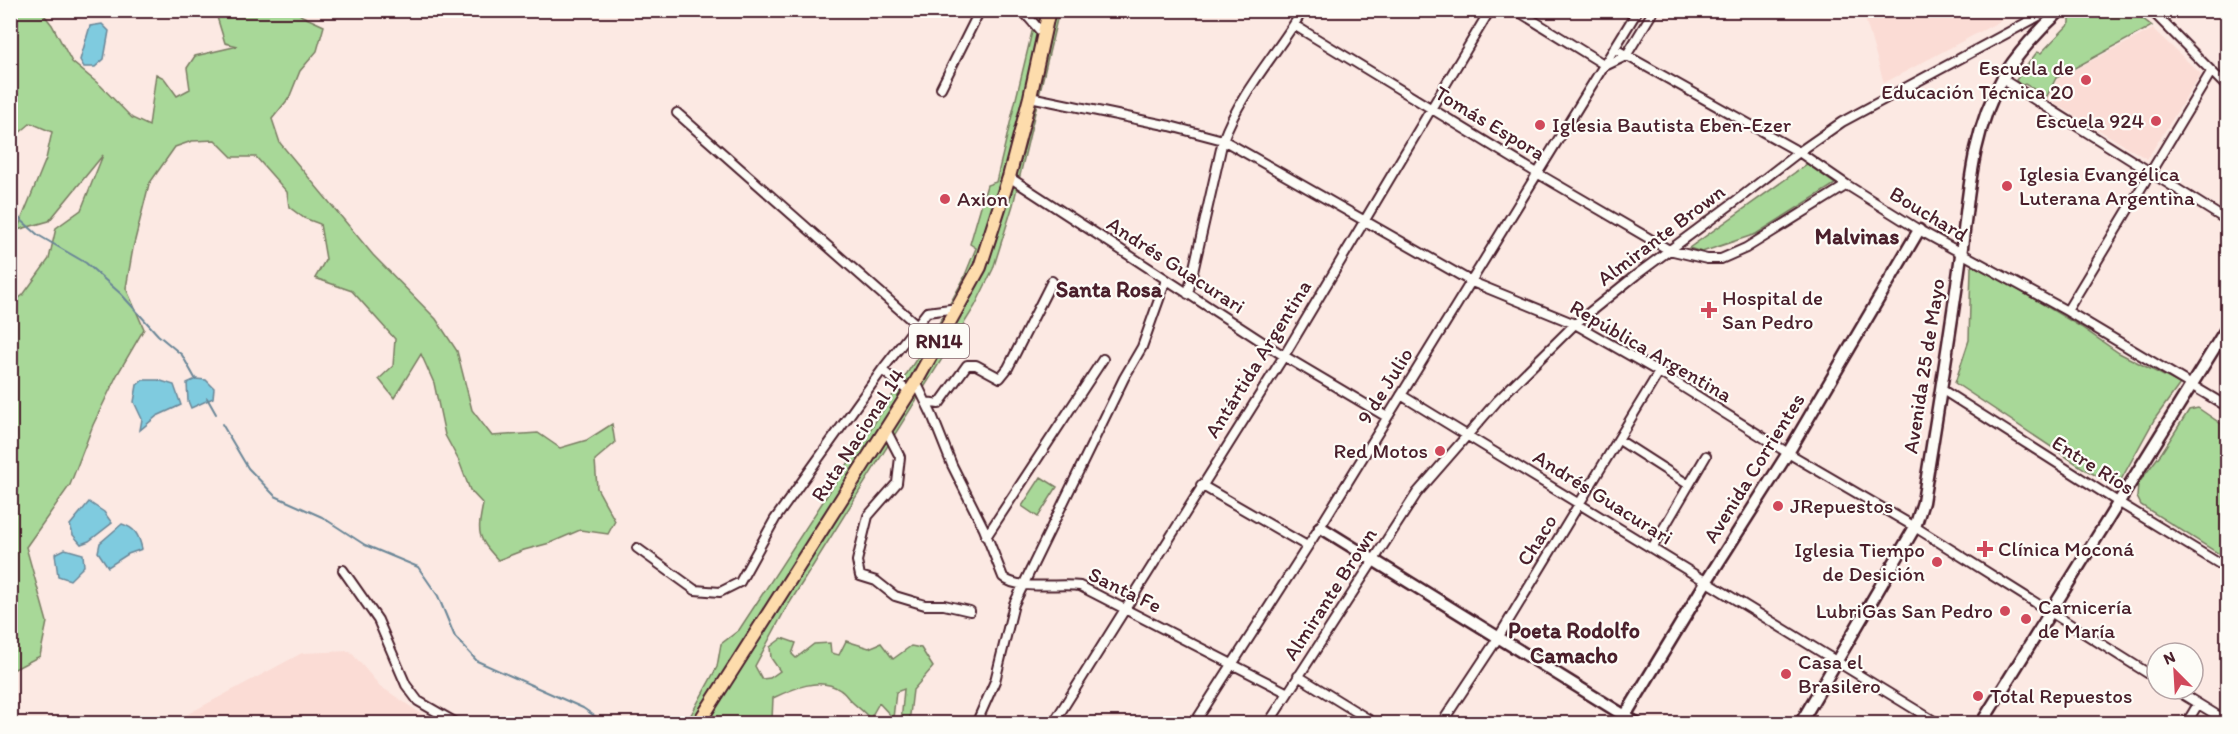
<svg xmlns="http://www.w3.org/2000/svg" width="2238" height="734" font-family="Itim,sans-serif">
  <rect width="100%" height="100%" fill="#fce9e3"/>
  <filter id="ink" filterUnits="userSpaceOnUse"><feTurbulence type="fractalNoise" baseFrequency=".0167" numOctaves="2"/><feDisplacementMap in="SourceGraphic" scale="12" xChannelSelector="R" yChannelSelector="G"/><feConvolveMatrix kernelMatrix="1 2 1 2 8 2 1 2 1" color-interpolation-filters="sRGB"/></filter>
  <g filter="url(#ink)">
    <path fill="#fbdcd5" d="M1863,11V10L2019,11L1884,83Z
      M2153,29L2201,74L2147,159L2046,98L2058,78Z
      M350,651L380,686L435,723H171L302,653Z"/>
    <path fill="#a8d898" stroke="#797c62" stroke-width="1.5" d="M11,10L41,11L52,25L72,62L101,86L132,118L149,126L156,74L164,78L177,96L190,89L187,68L195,56L238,46L225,43L217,17L223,11H296L302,16L324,26L317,51L300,71L289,98L272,119L280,143L373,255L436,319L457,351L472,410L492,436L538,433L560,448L587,440L612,424L615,443L595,460L597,488L615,521L608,534L580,530L550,543L524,550L498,560C477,537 477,534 483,504L470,490L459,461L445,435L434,383L421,354L394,398L379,379L393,366L395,339L352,291L315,278L326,259L320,224L304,218L289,207L287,192L256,157H232L215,140L192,141L175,147L149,184L133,248L126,288L144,329L117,375L93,425L70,485L26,547L47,622L40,656L11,671V607L17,603L10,599L11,304L23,295L49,259L56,228L81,210L103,155L49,221L17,230L46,159L52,132L31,123L11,140Z
      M2082,10L2133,11L2152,26L2056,78L2045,100L2044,95L2025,84L2020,86L2016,80L2037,52L2041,53L2070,23V19Z
      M1037,11H1059L1013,205L993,269L975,306L784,612L755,666L762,679L770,678L780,671L771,658L770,647L782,638L796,643L792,654L796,658L814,644L830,643L831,653L839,655L846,641L869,648L881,643L893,659L911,646L921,648L933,667L913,690L909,723H901L904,689L896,692L893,718L879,703L870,719C864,711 857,707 850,700C847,697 844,692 840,690C820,676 792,689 773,698L772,720L769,723L686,724L717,667L721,644L739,630L934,332L963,280L976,248L970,244L987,185L996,182Z
      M1807,164L1835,184L1756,234L1702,252L1689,248Z
      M1977,265L2081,327L2119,353L2180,384L2154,420L2117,487L2086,470L1955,383L1969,340L1971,267Z
      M2198,408L2227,428V559L2141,505L2137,497L2138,484L2162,452L2189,410Z
      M1041,477L1057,487L1038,517L1022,506Z"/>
    <path fill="#7fcbdf" stroke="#6a8697" stroke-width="1.5" d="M102,24L109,31L104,59L95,67H84L80,60L90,26Z
      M196,379L206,380L214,388L213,398L191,408L188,401L187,383Z
      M143,380H158L174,385L181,405L157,416L140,430L142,419L134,402L137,385Z
      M89,502L104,512L112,523L89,541L81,544L73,535L70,525Z
      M122,524C135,528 139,535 142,549L128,554L108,567L98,552L100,543Z
      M65,549L83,554L84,566L70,580L58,576L55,554Z"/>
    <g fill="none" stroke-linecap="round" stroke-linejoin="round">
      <path stroke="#6a8697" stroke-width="2" d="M10,210L38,235L86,263L121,294L158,335L182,355L196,380
        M207,398L216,414
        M222,424L248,468L275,496L322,517L365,545L418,567L438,596L455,637L477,661L583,708L606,724"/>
      <g stroke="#4a1f2b" stroke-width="12">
        <path id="minor" d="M1022,10L1044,35
          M1516,10L1605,65
          M2151,10L2228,88
          M1294,25L1537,173L1669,250L1707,259H1721L1746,248L1847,185
          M1615,49L1799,152L1847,185L1919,230L2067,311L2228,407
          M1607,65L1626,56L1654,10
          M2002,79L2228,221
          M941,88L980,10
          M1030,97L1170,126L1223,140L1472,282L1575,324L1659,372L1788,453L1915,527L2157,679
          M677,113L917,325
          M1009,177L1284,356L1387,417
          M1188,294L1223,140C1241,91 1276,55 1303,10
          M2067,311L2211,72
          M882,370L909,392
          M916,382L932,415L952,465L984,529L1003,577C1017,591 1060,583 1080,586L1288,693
          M1941,389L2118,502L2228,569
          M1401,395L1939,724
          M926,402L939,404L967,365H976L1000,378L1008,368L1052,281
          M885,428L900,457L897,483L868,516L857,561L860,576L876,581L895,596L925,605H944L970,611
          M1619,440L1689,485
          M1201,485L1307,546
          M986,537L1103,359
          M637,548L695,590L720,592L740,582L775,519L882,370L927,312L958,308
          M1652,548L1706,456
          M343,570L378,620L406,685L418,701L458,724
          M1298,676L1376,724
          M2174,689L2228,722
          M976,724L995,681L1014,604L1124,378L1142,347L1166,280
          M1053,724L1284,356L1490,10
          M1194,724L1320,527L1638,10
          M1268,724L1417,493L1498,400L1575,324L1636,275L1741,197L1799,152L1842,122L2050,10
          M1441,724L1498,638L1659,372
          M2186,724L2198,704"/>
      </g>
      <g stroke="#4a1f2b" stroke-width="15">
        <path id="secondary" d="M1320,527L1638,724
          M1620,724L1706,582L1788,453L1919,230
          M1800,724L1915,527L1923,502C1936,420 1950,337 1961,255C1969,195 1971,133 2002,79C2015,56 2041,28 2061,10
          M1981,724L2228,326"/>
      </g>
      <g stroke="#4a1f2b" stroke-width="16">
        <path id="trunk" d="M698,724L916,382L980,267L1009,177L1030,97L1049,10"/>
      </g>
      <use href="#minor" stroke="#fdfcf7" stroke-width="8"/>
      <use href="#secondary" stroke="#fdfcf7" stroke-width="10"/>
      <use href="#trunk" stroke="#fddcac" stroke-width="12"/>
    </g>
  </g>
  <g fill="#d1495b" stroke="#fdfcf7" stroke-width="2">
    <circle cx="2086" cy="80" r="6"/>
    <circle cx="2156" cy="121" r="6"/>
    <circle cx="1540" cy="125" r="6"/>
    <circle cx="2007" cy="186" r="6"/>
    <circle cx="945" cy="199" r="6"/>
    <path d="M1706 301h6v6h6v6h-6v6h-6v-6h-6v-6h6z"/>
    <circle cx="1440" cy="451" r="6"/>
    <circle cx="1778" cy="506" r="6"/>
    <path d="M1982 540h6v6h6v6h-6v6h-6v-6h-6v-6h6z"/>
    <circle cx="1937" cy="562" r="6"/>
    <circle cx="2005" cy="611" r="6"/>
    <circle cx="2026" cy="619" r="6"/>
    <circle cx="1786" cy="674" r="6"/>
    <circle cx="1978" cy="696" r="6"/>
  </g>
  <g text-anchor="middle" stroke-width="4.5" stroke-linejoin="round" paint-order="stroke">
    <rect fill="#fdfcf7" stroke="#806168" stroke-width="1.5" x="909" y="324" width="60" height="34" rx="4.5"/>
    <g font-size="20" font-weight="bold" fill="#4a1f2b">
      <text x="939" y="348">RN14</text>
    </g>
    <g font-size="21" fill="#4a1f2b" stroke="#fdfcf7" text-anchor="start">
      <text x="2074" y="75" text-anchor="end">Escuela de<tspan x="2074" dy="24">Educación Técnica 20</tspan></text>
      <text x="2144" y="128" text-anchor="end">Escuela 924</text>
      <text x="1552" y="132">Iglesia Bautista Eben-Ezer</text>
      <text x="2019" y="181">Iglesia Evangélica<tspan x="2019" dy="24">Luterana Argentina</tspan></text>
      <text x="957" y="206">Axion</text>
      <text x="1722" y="305">Hospital de<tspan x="1722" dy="24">San Pedro</tspan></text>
      <text x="1428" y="458" text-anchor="end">Red Motos</text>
      <text x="1790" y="513">JRepuestos</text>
      <text x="1998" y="556">Clínica Moconá</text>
      <text x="1925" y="557" text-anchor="end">Iglesia Tiempo<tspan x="1925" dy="24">de Desición</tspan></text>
      <text x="2038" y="614">Carnicería<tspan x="2038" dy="24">de María</tspan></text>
      <text x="1993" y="618" text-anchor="end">LubriGas San Pedro</text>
      <text x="1798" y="669">Casa el<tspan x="1798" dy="24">Brasilero</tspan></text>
      <text x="1990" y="703">Total Repuestos</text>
    </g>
    <g font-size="21" fill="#4a1f2b" stroke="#fdfcf7">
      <text transform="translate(1490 123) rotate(31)" y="7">Tomás Espora</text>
      <text transform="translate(1929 214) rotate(31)" y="7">Bouchard</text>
      <text transform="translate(1661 235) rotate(-37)" y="7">Almirante Brown</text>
      <text transform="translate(1176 265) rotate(33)" y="7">Andrés Guacurari</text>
      <text transform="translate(1651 351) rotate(30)" y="7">República Argentina</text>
      <text transform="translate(1258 359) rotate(-58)" y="7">Antártida Argentina</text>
      <text transform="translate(1924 366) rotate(-81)" y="7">Avenida 25 de Mayo</text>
      <text transform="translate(1385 386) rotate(-58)" y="7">9 de Julio</text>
      <text transform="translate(858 435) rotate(-57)" y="7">Ruta Nacional 14</text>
      <text transform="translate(2093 465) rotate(32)" y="7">Entre Ríos</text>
      <text transform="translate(1754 468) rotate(-58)" y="7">Avenida Corrientes</text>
      <text transform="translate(1603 497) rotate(32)" y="7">Andrés Guacurari</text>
      <text transform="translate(1537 540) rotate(-58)" y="7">Chaco</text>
      <text transform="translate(1125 590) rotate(26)" y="7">Santa Fe</text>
      <text transform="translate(1330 594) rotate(-57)" y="7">Almirante Brown</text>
    </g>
    <g font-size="22" font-weight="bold" fill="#4a1f2b" stroke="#fdfcf7">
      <text x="1857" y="244">Malvinas</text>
      <text x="1109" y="297">Santa Rosa</text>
      <text x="1574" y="638">Poeta Rodolfo<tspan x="1574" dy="25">Camacho</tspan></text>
    </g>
  </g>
  <rect width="2238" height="734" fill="none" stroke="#fdfcf7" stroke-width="36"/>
  <rect x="18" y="18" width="2202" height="698" fill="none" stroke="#4a1f2b" stroke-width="2" filter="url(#ink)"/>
  <g transform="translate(2175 671) rotate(336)"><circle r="28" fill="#fdfcf7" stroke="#b5a4a5" stroke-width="1.5"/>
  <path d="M0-4.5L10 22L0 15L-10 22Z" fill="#d1495b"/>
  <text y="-9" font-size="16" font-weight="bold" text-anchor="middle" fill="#4a1f2b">N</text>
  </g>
</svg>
